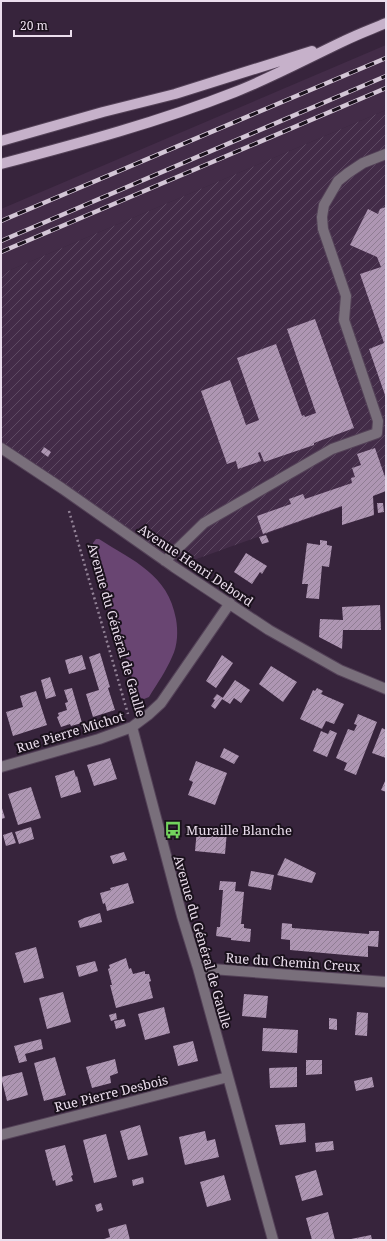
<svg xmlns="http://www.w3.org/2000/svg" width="387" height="1241" font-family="'Noto Serif',serif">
  <defs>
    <pattern id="industrial-furrows" width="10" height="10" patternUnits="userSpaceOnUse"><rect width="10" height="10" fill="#432c48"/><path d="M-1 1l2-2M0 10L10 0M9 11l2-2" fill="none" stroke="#5e4a63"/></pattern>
    <pattern id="building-hatch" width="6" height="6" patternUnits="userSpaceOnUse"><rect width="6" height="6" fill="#ae96b3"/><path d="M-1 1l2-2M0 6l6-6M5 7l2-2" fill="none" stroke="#8f7d93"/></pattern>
  </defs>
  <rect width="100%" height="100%" fill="#37243c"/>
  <path fill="#432c48" d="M386,45V110L1,274V209Z"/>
  <path fill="url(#industrial-furrows)" d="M386,110V491L174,567L1,447V274Z"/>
  <path fill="#694572" d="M96,539H99C133,561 168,574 176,619C178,631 178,645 172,657C166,671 157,684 149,697L144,699L138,697L93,549V543Z"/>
  <path fill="url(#building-hatch)" d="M386,207V398L369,349L384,343L360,274L381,267L377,257L350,245L368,209L378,214L380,209Z
    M315,319L354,428L314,443V445L264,462L260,452L258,453L261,461L238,469L236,461L227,464L201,391L230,380L246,425L259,420L237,358L276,344L302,416L304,415L305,417L316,413L287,329Z
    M44,447L51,452L48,457L41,452Z
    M375,448L386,480V491L373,496L374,515L342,525V506L263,534L257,516L291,504L289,499L303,494L305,499L352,483L351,478L355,477L352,468L361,465L357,454Z
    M377,503H383L384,512L378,513Z
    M266,535L269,542L262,544L259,537Z
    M320,540L327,541V545L332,546L329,567L322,566L319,599L306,598L308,584H302L307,543L320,545Z
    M246,553L267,566L262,574L260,572L252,584L234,572Z
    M380,605L381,630H343L342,649L319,637L320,619L343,620L342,607Z
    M100,653L110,687L108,688L115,710L93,717L86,694L99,690L89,657Z
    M82,655L86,669L69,674L65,660Z
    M222,655L233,663L216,688L206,681Z
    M271,666L297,682L283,702L259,684Z
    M50,677L56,696L46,699L41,680Z
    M235,680L250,690L241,703L234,698L230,704L222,699Z
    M72,688L82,723L71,726L70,724L61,727L57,717L59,716L58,713L67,710L65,703L68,702L64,690Z
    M317,688L323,691L321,694L344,704L334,724L326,721L322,729L300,719L313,690L315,691Z
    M36,691L47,725L13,736L6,712L23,707L20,696Z
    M217,694L223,698L215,709L211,706L215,700L213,699Z
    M358,714L377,722L356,775L344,770L347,763L336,758L348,729L354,731L357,725L354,724Z
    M382,728L386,730V758L372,753Z
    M330,730L337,733L327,757L313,751L321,731L328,734Z
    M224,748L239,756L234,764L220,757Z
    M110,758L117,779L94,786L87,765Z
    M196,761L227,773L215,805L188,795L193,782L189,780Z
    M74,770L76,777L77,776L81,792L61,798L55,776Z
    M386,779V792L381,790Z
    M31,787L41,818L18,825L8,794Z
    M1,805L5,818L1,819Z
    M31,827L34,839L19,844L15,832Z
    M197,829L227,831L225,854L195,851Z
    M12,832L16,843L6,846L3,835Z
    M124,852L127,860L113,864L110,856Z
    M285,858L316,873L312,883L277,875Z
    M251,871L274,875L271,890L248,886Z
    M220,881L236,882L235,891L244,892L241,924H244V928L251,929L250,942L231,940V938L216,936L217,927H220L223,890H219Z
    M128,883L134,903L107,911L105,903L103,904L100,893L111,890L110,888Z
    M100,913L102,922L80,928L78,921L84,918Z
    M282,923L292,924V928L331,931L369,934V931H379L378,947L368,946V957L290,950V940L281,939Z
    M36,947L44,978L24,983L15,953Z
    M126,958L129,969L131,968L133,974L145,971V974H149L151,981L149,982L153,998L116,1008L110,985H112L108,969L110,968L109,965Z
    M95,961L98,971L79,977L76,966Z
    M63,992L71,1022L47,1029L39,998Z
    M244,994L268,996L266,1018L242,1016Z
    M164,1007L170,1033L145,1040L138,1014Z
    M357,1012L368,1013L367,1036L355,1035Z
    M116,1013L117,1019L111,1021L109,1015Z
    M329,1018L337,1019V1030L329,1029Z
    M124,1019L126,1026L116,1029L114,1021Z
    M263,1028L298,1030L297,1053L262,1051Z
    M41,1039L43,1049L25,1054L27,1061L19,1063L14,1046Z
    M193,1041L198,1061L178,1066L173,1046Z
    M55,1057L66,1095L44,1101L34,1063Z
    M115,1059L118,1073L110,1076L111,1083L92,1088L86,1067Z
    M306,1060H322V1074L306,1075Z
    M297,1067V1087L270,1088L269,1068Z
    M22,1072L28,1095L7,1101L1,1077Z
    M372,1077L374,1087L356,1091L354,1081Z
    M305,1123L306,1142L280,1145L275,1125Z
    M140,1125L148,1155L128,1160L120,1131Z
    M205,1131L207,1141L215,1139L219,1157L185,1165L179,1137Z
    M106,1134L117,1177L94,1183L83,1140Z
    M333,1141L334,1150L316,1152L315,1143Z
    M65,1145L73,1175L71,1176L73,1181L56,1186L55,1180L53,1181L45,1150Z
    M316,1170L323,1195L302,1201L295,1176Z
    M224,1175L231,1200L207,1207L200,1182Z
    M143,1177L144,1183L133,1186L132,1180Z
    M101,1203L103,1210L97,1212L95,1205Z
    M328,1212L335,1240H312L306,1218Z
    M126,1224L130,1240H101L110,1237L108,1229Z
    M371,1235L372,1240H351V1239Z"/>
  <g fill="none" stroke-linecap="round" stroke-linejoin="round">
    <g stroke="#544258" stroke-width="12">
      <path id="minor" d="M1,448L63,489L174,567L269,630L340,670L386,689
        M165,561L204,523L332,449L377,433L378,421L344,320L346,296L323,229L322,217L324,205L338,181L348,173L363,163L386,154
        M132,727L182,916L198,968L273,1240
        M1,767L99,739L132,727L148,715L161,703L230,603
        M198,968L386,982
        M1,1135L228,1077"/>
    </g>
    <g stroke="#544258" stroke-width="12">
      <path id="major" d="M1,141L103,112L175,94L312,51
        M1,164C80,143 159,122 235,92C273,77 308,58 344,41C358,34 372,29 386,23"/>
    </g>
    <path stroke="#938397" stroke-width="2.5" stroke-dasharray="2 3" stroke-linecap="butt" d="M69,511L128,714"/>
    <use href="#minor" stroke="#796f7b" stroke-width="10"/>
    <use href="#major" stroke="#c6b1ca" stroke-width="10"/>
    <g stroke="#d3c6d6" stroke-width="4.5">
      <path id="rail" d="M1,221L386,58
        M1,241L386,76
        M1,252L386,88"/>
    </g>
    <use href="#rail" stroke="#1a111c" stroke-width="3" stroke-dasharray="9" stroke-linecap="butt"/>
  </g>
  <defs>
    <g id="bus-bare" transform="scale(1.38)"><path d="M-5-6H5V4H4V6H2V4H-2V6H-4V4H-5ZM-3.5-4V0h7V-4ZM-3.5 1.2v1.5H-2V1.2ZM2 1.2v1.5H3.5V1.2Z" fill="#72d25d" stroke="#1a111c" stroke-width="2.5" paint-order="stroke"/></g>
  </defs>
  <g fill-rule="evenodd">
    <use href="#bus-bare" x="173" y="830"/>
  </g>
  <g text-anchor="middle" stroke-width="4" stroke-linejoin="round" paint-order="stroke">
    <g font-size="13" fill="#ebdeed" stroke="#1a111c">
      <text transform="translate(196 565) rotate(34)" y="5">Avenue Henri Debord</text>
      <text transform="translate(117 630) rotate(74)" y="5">Avenue du Général de Gaulle</text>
      <text transform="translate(70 732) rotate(-17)" y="5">Rue Pierre Michot</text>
      <text transform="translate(203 942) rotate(74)" y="5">Avenue du Général de Gaulle</text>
      <text transform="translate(293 962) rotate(4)" y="5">Rue du Chemin Creux</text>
      <text transform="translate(111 1093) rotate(-14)" y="5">Rue Pierre Desbois</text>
    </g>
    <g font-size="13" fill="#ebdeed" stroke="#1a111c" text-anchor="start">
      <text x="186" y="835">Muraille Blanche</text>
    </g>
  </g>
  <rect width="387" height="1241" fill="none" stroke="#ebdeed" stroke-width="4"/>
  <path d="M14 30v6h57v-6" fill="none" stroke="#ebdeed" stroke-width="2"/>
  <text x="20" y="30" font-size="12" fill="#ebdeed" stroke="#1a111c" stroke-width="3" paint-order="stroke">20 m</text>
</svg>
